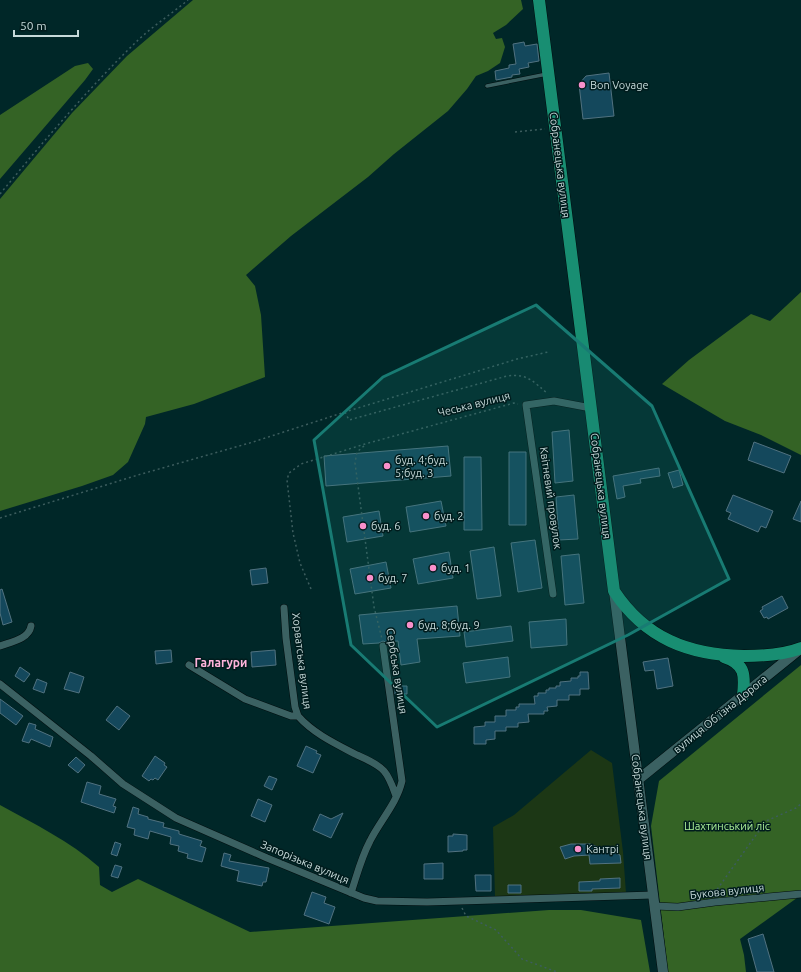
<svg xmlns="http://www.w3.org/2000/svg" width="801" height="972" font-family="Ubuntu,sans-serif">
  <rect width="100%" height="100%" fill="#002728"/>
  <path fill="#1c3715" d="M591,750L612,763L623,852L626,893L495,897L493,827L514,815Z"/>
  <path fill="#346325" d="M193,0H521L523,9L506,25L493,33L496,39L502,38L505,47L500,63L488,71L476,76L467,89L448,111L394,154L368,177L291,236L246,275L255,286L261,315L265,377L194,404L146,417L145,424L128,462L113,475L82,486L0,511V199L72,113L127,56Z
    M88,63L93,69L85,80L0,179V115L75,66Z
    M801,292V455L761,435L725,421L662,384L689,360L751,314L770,321Z
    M801,665V895L740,939L744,955L746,972H668L651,826L659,781Z
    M0,805C34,824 70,841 99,867L100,885L112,892L138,879L250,932L549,910H581L641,920L650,972H0Z"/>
  <path fill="#14485c" stroke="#517280" d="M524,42L525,46L537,44L539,61L528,63L529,67L519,69L520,74L512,75V77L496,80L495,71L509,68V65L516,64L513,44Z
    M609,73L614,116L583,119L579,84L586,76Z
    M569,430L573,481L555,483L552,432Z
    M754,442L791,456L784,473L748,460Z
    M448,446L451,476L326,486L324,456Z
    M509,452H526V525H509Z
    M464,457H481L482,530H464Z
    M659,468L660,476L640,479L641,483L623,486L625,497L617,499L613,476Z
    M679,470L683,485L673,488L668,473Z
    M574,495L578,539L559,540L556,497Z
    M733,495L773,511L766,528L761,526L758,532L728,519L731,513L726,511Z
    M441,501L446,526L410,532L406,507Z
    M801,501V522L793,519Z
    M379,511L383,536L347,542L343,517Z
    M535,540L542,588L518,592L511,543Z
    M494,547L501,596L477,599L470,551Z
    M449,552L453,578L418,584L413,559Z
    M579,554L584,603L565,605L561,556Z
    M386,562L391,588L355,594L350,569Z
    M266,568L268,583L252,585L250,570Z
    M2,589L12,622L3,625L0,613V590Z
    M782,596L788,608L768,619L767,617L764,618L760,611L763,609L762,607Z
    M457,606L460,636L417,639L420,662L401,665L398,641L386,642L383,641L379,643L363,644L359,615Z
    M566,619L567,645L531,648L529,622Z
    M511,626L513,641L466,647L464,632Z
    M171,650L172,662L156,664L155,651Z
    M275,650L276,665L252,667L251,652Z
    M508,657L510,677L466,683L463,663Z
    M668,658L673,686L657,689L654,670L645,671L643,662Z
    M20,667L30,674L24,682L15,676Z
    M70,672L84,677L79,693L64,689Z
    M580,672H588L589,689H580V695H569V700H557V706L547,707L548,711H544V714H528L529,722L518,723V727H506V731H495V739L486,740V744H474V727L485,726V722H495V716H506V710H516V707H519V704H535L534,696H538V693H546V690H549V688H556V686H560V682L571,681V678H578V676H580Z
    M37,679L47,683L44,693L33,689Z
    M395,686H407V694H395Z
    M0,699L23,716L16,725L0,713Z
    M117,706L130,716L119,730L106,720Z
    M29,723L36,725L35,729L53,737L50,747L31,739L29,743L22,741Z
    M306,746L317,751L316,753L321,755L313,773L297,766Z
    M155,756L165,763L164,765L167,767L158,780L155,778L153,780L151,779L149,781L142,776Z
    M76,757L85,765L78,773L68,765Z
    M269,776L277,779L272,790L264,786Z
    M87,782L101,786L99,794L116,799L113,806L116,807L114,813L81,802Z
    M258,799L272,805L265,822L251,816Z
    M133,807L139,809L138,814L148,817V819L164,823L163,827L179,831V834L202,841L200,846L206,848L202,862L187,858L188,854L178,851L179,846L170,844L171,837L150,831L148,839L134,835L135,829L127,827Z
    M343,813L331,838L313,830L320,814L331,819Z
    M453,834L467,835V850H463V851L448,852V836H453Z
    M115,842L121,844L117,856L111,854Z
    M571,844H590L620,855L621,863L590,864L589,855L574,856L565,859L560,847Z
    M224,853L231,855L229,861L269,868L266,882H263L262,886L237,881L239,871L221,866Z
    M443,863V879H424V864Z
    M115,865L122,867L118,878L111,876Z
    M475,875H491V891H476Z
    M620,878V888L592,889V891H579V882L600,881V879Z
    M508,885H521V893H508Z
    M312,892L326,897L324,903L335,907L329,924L304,915Z
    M763,934L774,972H757L748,939Z"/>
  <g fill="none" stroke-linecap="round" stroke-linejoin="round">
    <g stroke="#000d0e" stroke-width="4.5">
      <path id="service" d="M487,86L547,74"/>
    </g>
    <g stroke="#000d0e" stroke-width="8">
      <path id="minor" d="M553,594L526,405L554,401L591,408
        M284,608L286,638L295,707L298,716
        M0,646C11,642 29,639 31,626
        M189,665L245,699L291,716H298C314,734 336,744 357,755C366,759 378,764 384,771C390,778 393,788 396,796
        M0,684L91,756L123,784L176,818L267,858L364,898L377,901L427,902L653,895
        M351,893C357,875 361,858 370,841C380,821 397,803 402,781L383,646
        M655,906L678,907L715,902L801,894"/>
    </g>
    <g stroke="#000d0e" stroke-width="11">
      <path id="secondary" d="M614,591L663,972
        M639,779L799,650"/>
    </g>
    <g stroke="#000d0e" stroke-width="13">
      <path id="trunk" d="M539,0L614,591C645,638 688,655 744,656C764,656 783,655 801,648
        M724,657C746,664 745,676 743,696"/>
    </g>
    <path stroke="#3c5d5e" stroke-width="1.5" stroke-dasharray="2 3" stroke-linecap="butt" d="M515,132L545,129
      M0,194C43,142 86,91 134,44C150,28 170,15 188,0
      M345,412L349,420L507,376C527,373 534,382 548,394
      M364,446L357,452L355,463L374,607L382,639
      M0,518L138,475L253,442L345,412L517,359L548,352
      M311,589L300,563L293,533L287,480L289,473L301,464L365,444L514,403L518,404
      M716,894V891L766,821L796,808L801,804
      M462,908L466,916L496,930L522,959L557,972"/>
    <use href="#service" stroke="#3b6162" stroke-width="3.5"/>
    <use href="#minor" stroke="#3b6162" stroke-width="7"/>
    <use href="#secondary" stroke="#3b6162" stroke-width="10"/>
    <use href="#trunk" stroke="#188e72" stroke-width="12"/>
  </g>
  <path fill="#187b73" fill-opacity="0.2" stroke="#187b73" stroke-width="3" stroke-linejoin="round" d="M536,305L652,406L729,579L628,635L437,727L351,645L314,440L383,377Z"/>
  <g fill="#f890cb" stroke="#001c1d" stroke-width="1.5">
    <circle cx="582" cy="85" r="4"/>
    <circle cx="387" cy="466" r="4"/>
    <circle cx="426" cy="516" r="4"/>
    <circle cx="363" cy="526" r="4"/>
    <circle cx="433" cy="568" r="4"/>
    <circle cx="370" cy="578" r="4"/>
    <circle cx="410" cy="625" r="4"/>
    <circle cx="578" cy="849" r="4"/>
  </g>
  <g text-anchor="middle" stroke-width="3" stroke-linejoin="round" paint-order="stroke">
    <g font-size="11" fill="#c6dada" stroke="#001c1d" text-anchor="start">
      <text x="590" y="89">Bon Voyage</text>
      <text x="395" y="464">буд. 4;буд.<tspan x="395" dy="13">5;буд. 3</tspan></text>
      <text x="434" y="520">буд. 2</text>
      <text x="371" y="530">буд. 6</text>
      <text x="441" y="572">буд. 1</text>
      <text x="378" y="582">буд. 7</text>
      <text x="418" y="629">буд. 8;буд. 9</text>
      <text x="586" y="853">Кантрі</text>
    </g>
    <g font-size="11" fill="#c6dada" stroke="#001c1d">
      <text transform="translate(560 165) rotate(83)" y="4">Собранецька вулиця</text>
      <text transform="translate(474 404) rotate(-14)" y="4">Чеська вулиця</text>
      <text transform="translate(601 486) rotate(83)" y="4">Собранецька вулиця</text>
      <text transform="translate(551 498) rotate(82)" y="4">Квітневий провулок</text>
      <text transform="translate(302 661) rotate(83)" y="4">Хорватська вулиця</text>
      <text transform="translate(397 671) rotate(81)" y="4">Сербська вулиця</text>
      <text transform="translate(720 714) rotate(-39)" y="4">вулиця Обʼїзна Дорога</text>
      <text transform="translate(642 807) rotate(83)" y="4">Собранецька вулиця</text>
      <text transform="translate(305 862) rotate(23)" y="4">Запорізька вулиця</text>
      <text transform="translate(727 891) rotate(-6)" y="4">Букова вулиця</text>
    </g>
    <g font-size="11" fill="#abef98" stroke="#001c1d">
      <text x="727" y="830">Шахтинський ліс</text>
    </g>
    <g font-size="12" font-weight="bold" fill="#ffb4dc" stroke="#001c1d">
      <text x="221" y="667">Галагури</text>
    </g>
  </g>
  <path d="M14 30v6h64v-6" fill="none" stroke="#c6dada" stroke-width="2"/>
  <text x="20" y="30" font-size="12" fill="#c6dada" stroke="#001c1d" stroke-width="3" paint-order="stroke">50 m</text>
</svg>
